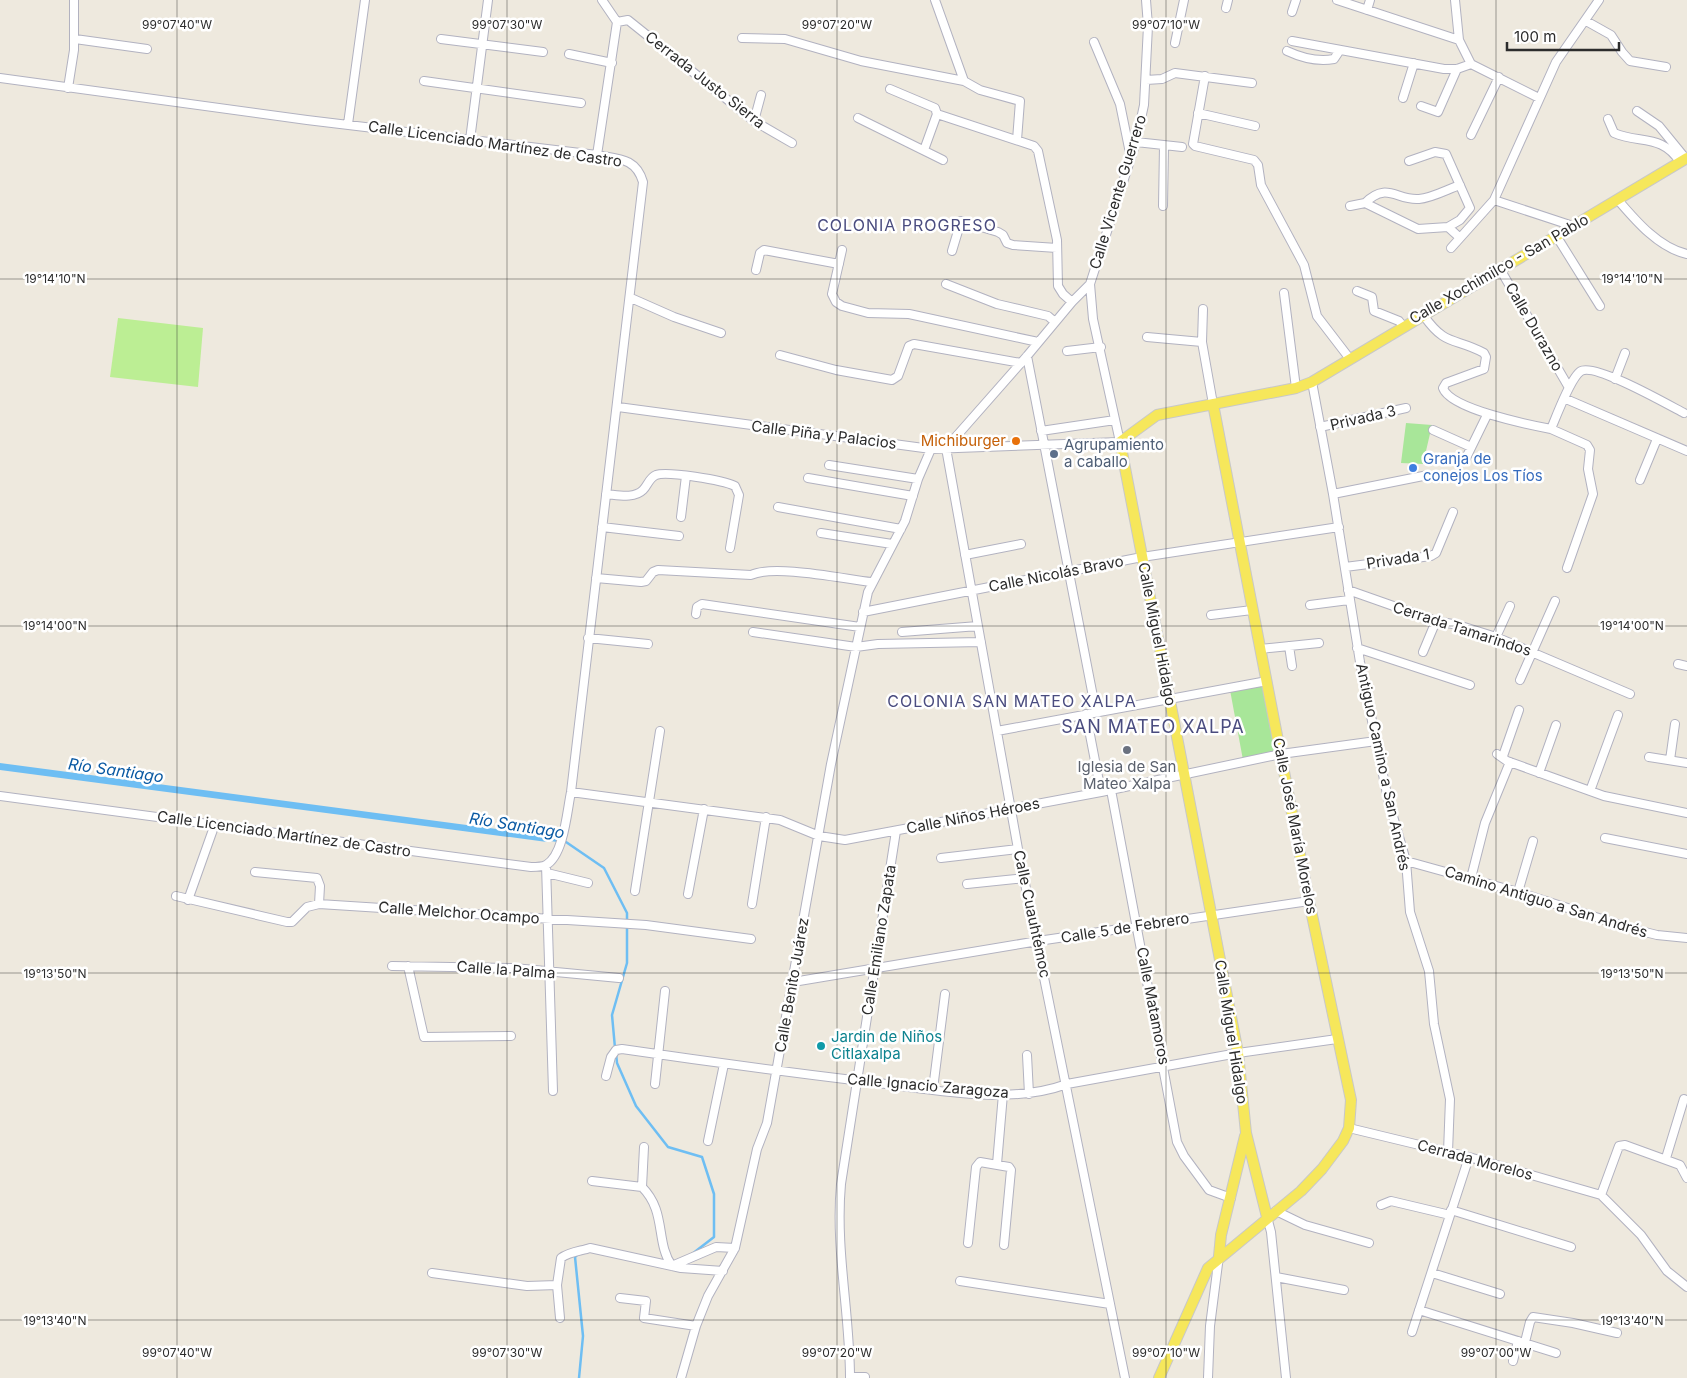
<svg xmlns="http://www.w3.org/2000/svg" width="1687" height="1378" font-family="Inter,sans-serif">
  <rect width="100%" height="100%" fill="#eee9de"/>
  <path fill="#a8e699" d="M1406,423L1432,425L1423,464L1401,463Z
    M1264,683L1277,755L1243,760L1230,690Z"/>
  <path fill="#bcee94" d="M118,318L203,328L198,387L110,377Z"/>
  <path fill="#6ebef3" d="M0,763L549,836L547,842L0,770Z"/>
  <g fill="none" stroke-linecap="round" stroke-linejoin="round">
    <path stroke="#6ebef3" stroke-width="2.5" d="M545,839L566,842L604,868L627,913V963L612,1015L615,1048
      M616,1053L617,1063L636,1106L668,1147L702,1157L714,1194V1237L692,1254
      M578,1254L575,1257L583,1336L579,1378"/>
    <g stroke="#b2b2c0" stroke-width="10">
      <path id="minor" d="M602,0L617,22
        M935,0L964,81L980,90L1020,101L1017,140
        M1337,0L1459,40L1471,64L1539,98
        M1455,0L1459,40
        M1226,8L1228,0
        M1367,10L1370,0
        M1292,12L1296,0
        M1586,21L1611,35L1622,52L1630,61L1666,67
        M617,22L628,20L754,121L792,143
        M742,38L785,39L861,61L964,81
        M75,39L147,49
        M441,39L543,52
        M1292,41L1444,69H1457L1471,64
        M1094,42L1120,104L1131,158
        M1175,43L1184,0
        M1287,51C1302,58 1318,62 1334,59L1340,50
        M569,54L612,63
        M1205,76L1193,144L1195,146L1254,160L1258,165L1261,185L1304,265L1317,316L1350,359
        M0,78L307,120L597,155C619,159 636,158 643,182L571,792C567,811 564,855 546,865C542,867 536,867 531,867L0,796
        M1146,80L1162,79L1175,73L1252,83
        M424,81L581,103
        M68,88L74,50V0
        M890,89L935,108L937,114L1034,146L1038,151L1057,240L1058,286L1063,294L1072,302
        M1403,98L1414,63
        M1421,106L1438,112L1457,69
        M1637,111L1659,126L1686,159
        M1198,113L1255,126
        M858,118L943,160
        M1608,119L1614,133C1640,144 1662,134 1680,162
        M754,121L761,95
        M348,124L365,0
        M1471,135L1499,77
        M470,140L488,0
        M1136,142L1182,147
        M924,150L937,114
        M597,155L617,22
        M1409,161L1435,152L1446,154L1470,208L1460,220L1448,227
        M1494,200L1573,226
        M1618,200C1636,221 1659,248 1687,254
        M1365,203C1387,181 1397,201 1419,199C1432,198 1448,189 1460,185
        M1163,206L1164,146
        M1350,206L1365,203L1418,229L1448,227L1459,237
        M1557,237L1600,306
        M1451,248L1494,200L1556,62L1599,0
        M842,250L832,294L836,302L842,306L868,313L909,314L1038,342
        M952,251L961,221L998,232L1003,235L1007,243L1013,245L1057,248
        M1500,269L1568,386
        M756,270L760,253L764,250L839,264
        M946,284L997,304L1048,316L1055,322
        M1357,291L1372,297L1374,311L1399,321L1403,326
        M1284,293L1296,388
        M631,298L674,317L721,333
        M1203,309L1202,342L1213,404
        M1424,316C1446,347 1454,337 1484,353L1486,357L1484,369L1446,383L1443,388C1450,409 1530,425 1551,429C1556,417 1571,377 1581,371C1595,363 1667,404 1684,413
        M1147,337L1202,342
        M1067,351L1101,347
        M780,355L836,370L892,380L898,376L909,346L914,344L1021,363
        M1027,356L1096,712
        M1615,379L1625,353
        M1312,382L1333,494L1360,662L1388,799L1406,861L1410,912L1429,971L1434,1024L1450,1099L1448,1152
        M1566,399L1687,451
        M618,407L931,449L1120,442L1093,319L1090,284
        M1320,427L1406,408
        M1551,429L1587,445L1590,450L1588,469L1593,494L1567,568
        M1433,430L1471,447
        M1041,431L1115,420
        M946,448L1018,849L1125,1378
        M946,448L1027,356L1072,302L1090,284L1136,142L1144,105L1148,26L1146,0
        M1465,460L1487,415
        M829,465L918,479
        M808,478L913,496
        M1640,480L1657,439
        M606,494C618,495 634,499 643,490C648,485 649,478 656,475C667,471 723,480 735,486L739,495L730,548
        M1333,494L1428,475
        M778,507L901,529
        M681,517L686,476
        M602,527L679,536
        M821,533L892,544
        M965,555L1021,544
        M1345,567L1431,556L1436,553L1453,512
        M596,578L641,582L646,581L653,572L658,570L751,575C774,564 844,579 871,582
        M1348,590L1436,621L1458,625L1496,637L1630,694
        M1310,605L1349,600
        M863,612L1142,557L1339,527
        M696,614L697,607L702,604L860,627
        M1211,615L1252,610
        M753,632L856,647L878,644L981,642
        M902,632L978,626
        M1496,637L1510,606
        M588,638L648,644
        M1289,646L1292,666
        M1357,648L1470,685
        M1260,649L1319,643
        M1423,652L1436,621
        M1678,664L1687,666
        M1520,680L1555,601
        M1086,714L1101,792
        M997,731L1267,681
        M1497,754L1507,761L1604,796L1687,813
        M1503,756L1519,710
        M1649,757L1687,763
        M1670,760L1675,724
        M1539,773L1556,725
        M1111,790L1177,1142L1184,1156L1209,1190L1231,1198
        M1590,791L1618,715
        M571,792L780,820L819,836L845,840L1101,792L1281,754L1376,741
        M1605,838L1687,854
        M941,858L1018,849
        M1406,861L1518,892L1633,929L1657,935L1687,938
        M546,865L553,1091
        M255,872L317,878L320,886L319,904
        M547,873L588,883
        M1471,878L1485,823L1510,762
        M967,884L1025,878
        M635,891L660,731
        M1518,892L1533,841
        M688,894L704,809
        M176,896L287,922H292L307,907L319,904L646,925L751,939
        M188,900L215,824
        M752,904L766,817
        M392,966L514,968L619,978
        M408,966L424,1037L511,1036
        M793,982L1038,941L1309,901
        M1027,1055L1029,1094
        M606,1076L611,1057L616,1050L622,1049C704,1061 786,1072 869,1082C932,1089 1007,1106 1067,1084L1238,1053L1337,1039
        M655,1084L665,991
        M933,1089L945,994
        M1349,1128L1469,1157L1601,1195L1641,1235L1667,1271L1687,1287
        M708,1141L724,1064
        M644,1147L642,1187C667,1212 655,1242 672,1266
        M1666,1158L1684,1099
        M997,1164L1003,1094
        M592,1181L642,1187
        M1601,1195L1619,1146L1625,1145L1680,1165L1687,1178
        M1381,1205L1391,1201L1450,1215
        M1451,1210L1571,1247
        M1276,1211L1305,1225L1369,1243
        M1267,1217L1271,1232L1286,1378
        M968,1243L976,1167L980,1162L1009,1167L1011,1170L1004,1245
        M674,1265L716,1247L735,1248
        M432,1273L527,1286L557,1285
        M1432,1273L1500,1294
        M1276,1277L1344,1290
        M960,1281L1110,1304
        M620,1298L646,1301L644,1318L696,1326
        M1419,1310L1556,1353
        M560,1318L557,1285L561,1258C569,1252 581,1251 590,1248L681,1268L723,1271
        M1412,1332L1469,1157
        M1525,1342L1530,1322L1533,1317L1573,1323L1617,1333
        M1513,1361L1518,1341
        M850,1377H865
        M681,1378L696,1326L708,1296L735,1248L757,1149L767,1123L831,764L868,592L905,521L918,479L931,449
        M850,1378C850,1313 835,1249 841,1184L896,831
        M1208,1378L1210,1326L1219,1256"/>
    </g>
    <g stroke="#c8c8c8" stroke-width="12">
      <path id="major" d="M1267,1217L1246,1133L1238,1053L1120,442L1157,415L1296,388L1312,382L1687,158
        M1219,1256L1221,1235L1245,1136
        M1159,1378L1208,1268L1301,1191L1322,1169L1343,1141L1349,1128L1351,1100L1309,901L1213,404"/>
    </g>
    <use href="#minor" stroke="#fff" stroke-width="8"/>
    <use href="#major" stroke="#f6e75b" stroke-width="10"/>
  </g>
  <path fill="none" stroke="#2c2c2c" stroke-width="1" stroke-opacity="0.45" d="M177,0V1378M507,0V1378M837,0V1378M1166,0V1378M1496,0V1378M0,279H1687M0,626H1687M0,973H1687M0,1320H1687"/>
  <circle fill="#e8710a" stroke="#fff" stroke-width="2" cx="1016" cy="441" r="5"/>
  <circle fill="#5c6f8a" stroke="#fff" stroke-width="2" cx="1054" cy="454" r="5"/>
  <circle fill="#3f7fe0" stroke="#fff" stroke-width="2" cx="1413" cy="468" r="5"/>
  <circle fill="#6b7280" stroke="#fff" stroke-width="2" cx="1127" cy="750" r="5"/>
  <circle fill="#0f9aa8" stroke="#fff" stroke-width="2" cx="821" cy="1046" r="5"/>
  <g text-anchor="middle" stroke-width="5" stroke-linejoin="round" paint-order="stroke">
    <g font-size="15" fill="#2c2c2c" stroke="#fff">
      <text transform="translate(705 80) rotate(38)" y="5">Cerrada Justo Sierra</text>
      <text transform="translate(495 144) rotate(8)" y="5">Calle Licenciado Martínez de Castro</text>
      <text transform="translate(1118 192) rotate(-73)" y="5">Calle Vicente Guerrero</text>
      <text transform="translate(1499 269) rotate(-30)" y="5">Calle Xochimilco - San Pablo</text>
      <text transform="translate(1534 327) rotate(60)" y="5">Calle Durazno</text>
      <text transform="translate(1363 418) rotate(-13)" y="5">Privada 3</text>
      <text transform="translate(824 435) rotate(7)" y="5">Calle Piña y Palacios</text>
      <text transform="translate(1398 559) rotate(-9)" y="5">Privada 1</text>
      <text transform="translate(1056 574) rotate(-11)" y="5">Calle Nicolás Bravo</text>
      <text transform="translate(1462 629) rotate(18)" y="5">Cerrada Tamarindos</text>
      <text transform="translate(1157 634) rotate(79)" y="5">Calle Miguel Hidalgo</text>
      <text transform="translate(1383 767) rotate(78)" y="5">Antiguo Camino a San Andrés</text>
      <text transform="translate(973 816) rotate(-11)" y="5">Calle Niños Héroes</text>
      <text transform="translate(1295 826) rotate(79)" y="5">Calle José María Morelos</text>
      <text transform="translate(284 834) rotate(8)" y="5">Calle Licenciado Martínez de Castro</text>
      <text transform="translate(1546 902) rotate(17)" y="5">Camino Antiguo a San Andrés</text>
      <text transform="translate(459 913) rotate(4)" y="5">Calle Melchor Ocampo</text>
      <text transform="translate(1032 914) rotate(78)" y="5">Calle Cuauhtémoc</text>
      <text transform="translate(1125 928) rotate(-9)" y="5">Calle 5 de Febrero</text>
      <text transform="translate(879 940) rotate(-81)" y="5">Calle Emiliano Zapata</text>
      <text transform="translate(506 970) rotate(4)" y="5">Calle la Palma</text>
      <text transform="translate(792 985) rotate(-80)" y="5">Calle Benito Juárez</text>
      <text transform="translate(1153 1006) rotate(79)" y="5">Calle Matamoros</text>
      <text transform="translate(1231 1032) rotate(81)" y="5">Calle Miguel Hidalgo</text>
      <text transform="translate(928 1086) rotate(5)" y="5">Calle Ignacio Zaragoza</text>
      <text transform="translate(1475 1160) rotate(15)" y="5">Cerrada Morelos</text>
    </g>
    <g font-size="15" fill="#c56008" stroke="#fff" text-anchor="end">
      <text x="1006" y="446">Michiburger</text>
    </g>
    <g font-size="15" fill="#4e5e75" stroke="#fff" text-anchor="start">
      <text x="1064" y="450">Agrupamiento<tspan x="1064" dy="17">a caballo</tspan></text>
    </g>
    <g font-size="15" fill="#366cbe" stroke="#fff" text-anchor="start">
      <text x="1423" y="464">Granja de<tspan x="1423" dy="17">conejos Los Tíos</tspan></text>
    </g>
    <g font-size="15" fill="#5b616d" stroke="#fff">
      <text x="1127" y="772">Iglesia de San<tspan x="1127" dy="17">Mateo Xalpa</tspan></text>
    </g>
    <g font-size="15" fill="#0d838f" stroke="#fff" text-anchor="start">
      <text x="831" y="1042">Jardin de Niños<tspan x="831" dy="17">Citlaxalpa</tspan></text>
    </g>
    <g font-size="16" letter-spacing="1" fill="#4a4c7f" stroke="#fff">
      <text x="907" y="231">COLONIA PROGRESO</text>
      <text x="1012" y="707">COLONIA SAN MATEO XALPA</text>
    </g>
    <g font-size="16" font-style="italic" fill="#0959a3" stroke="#fff">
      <text transform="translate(116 770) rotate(8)" y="6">Río Santiago</text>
      <text transform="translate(517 825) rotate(9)" y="6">Río Santiago</text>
    </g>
    <g font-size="18" letter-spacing="1" fill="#4a4c7f" stroke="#fff">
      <text x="1153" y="733">SAN MATEO XALPA</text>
    </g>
  </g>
  <g font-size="12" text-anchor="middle" fill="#2c2c2c" stroke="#fff" stroke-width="5" stroke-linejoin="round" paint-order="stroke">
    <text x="177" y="29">99°07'40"W</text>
    <text x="507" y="29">99°07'30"W</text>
    <text x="837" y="29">99°07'20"W</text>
    <text x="1166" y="29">99°07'10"W</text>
    <text x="55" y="283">19°14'10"N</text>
    <text x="1632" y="283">19°14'10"N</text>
    <text x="55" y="630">19°14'00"N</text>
    <text x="1632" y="630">19°14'00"N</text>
    <text x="55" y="978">19°13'50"N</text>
    <text x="1632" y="978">19°13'50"N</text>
    <text x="55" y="1325">19°13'40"N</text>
    <text x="1632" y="1325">19°13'40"N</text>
    <text x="177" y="1357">99°07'40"W</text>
    <text x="507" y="1357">99°07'30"W</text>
    <text x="837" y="1357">99°07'20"W</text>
    <text x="1166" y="1357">99°07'10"W</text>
    <text x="1496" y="1357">99°07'00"W</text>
  </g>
  <path d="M1507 42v8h112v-8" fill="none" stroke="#2c2c2c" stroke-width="2.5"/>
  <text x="1514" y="42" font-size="15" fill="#2c2c2c" stroke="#ffffff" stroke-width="4" paint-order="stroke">100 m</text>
</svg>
